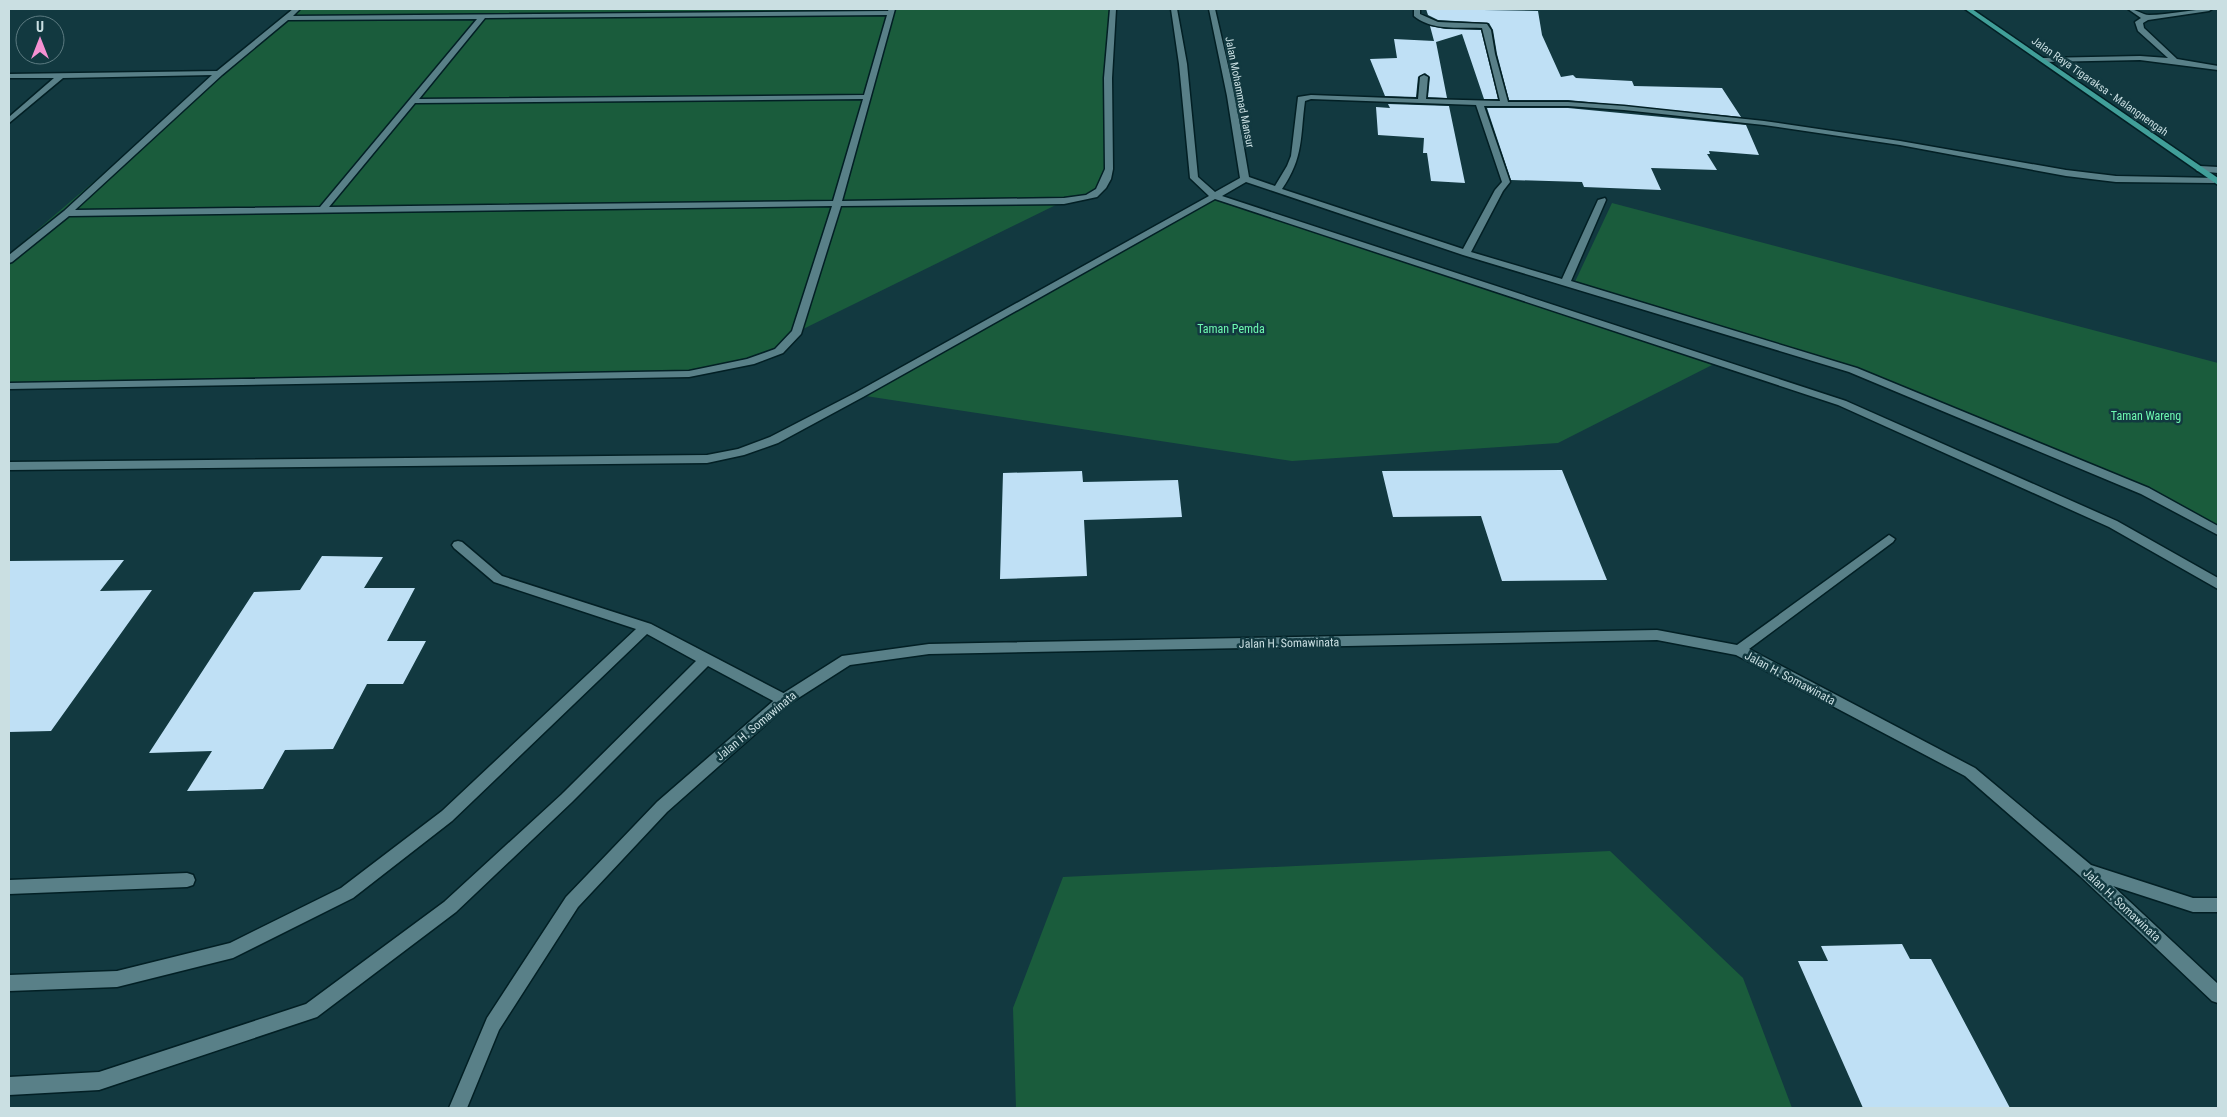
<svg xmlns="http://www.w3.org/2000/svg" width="2227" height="1117" font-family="'Roboto Condensed',sans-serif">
  <rect width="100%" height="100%" fill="#123940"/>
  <path fill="#1a5c3c" d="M296,9H1113L1109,173L1091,197L1064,201L797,332L779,351L689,374L9,386V254Z
    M1214,196L1716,363L1558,443L1292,461L859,395Z
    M1612,203L2218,363V531L2145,491L1853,370L1573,286Z
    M1610,851L1743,978L1792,1108H1016L1013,1008L1063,877Z"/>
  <path fill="#bfe0f5" d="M1426,9L1538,11L1542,35L1561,77L1573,75L1576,78L1632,81L1634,86L1722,88L1741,117L1568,100H1509L1497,54L1493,30L1489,23L1438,20L1428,15Z
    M1430,26L1446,29L1481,30L1498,99H1484L1462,34L1436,42L1447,98L1428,97L1430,77L1425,73L1418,77L1416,97L1385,96L1370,59L1397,58L1394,39L1434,41Z
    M1388,104L1449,106L1465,183L1431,181L1427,153H1423L1424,138L1378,135L1376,107L1390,108Z
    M1487,108H1568L1746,125L1759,155L1709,151L1710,154H1707L1717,170L1651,168L1661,190L1584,187L1582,182L1511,180Z
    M1562,470L1607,580L1502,581L1481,516L1393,517L1382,471Z
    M1082,471L1083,482L1178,480L1182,517L1084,520L1087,576L1000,579L1003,473Z
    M322,556L383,557L364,588H415L387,641H426L403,684H367L333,749L285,750L263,789L187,791L212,751L149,753L254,592L300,590Z
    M124,560L100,591L152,590L51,731L9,732V561Z
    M1902,944L1910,959H1931L2010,1108H1863L1798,961H1828L1821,946Z"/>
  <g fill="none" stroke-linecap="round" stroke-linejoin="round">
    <g stroke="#021f24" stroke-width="3">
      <path id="lane" d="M458,541L462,542L502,576L651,624L789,696L791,700L789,704L784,705L779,704L708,666L572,802L456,912L317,1017L99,1090L9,1095V1077L99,1072L306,1004L444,902L562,794L696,661L647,634L452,821L353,898L233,958L117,987L9,991V975L117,971L230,943L341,888L442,811L636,629L494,582L454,548L452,545L454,542Z
        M187,873L193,875L195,880L193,885L187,887L9,894V880Z"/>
    </g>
    <g stroke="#021f24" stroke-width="3">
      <path id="street" d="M293,9H300L293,16L888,11L889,9H895L842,201L1064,198L1086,195L1096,189L1105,169L1104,78L1110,9H1116L1112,78L1113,169L1111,179L1106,188L1097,197L1064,204L841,206L801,334L783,353L754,364L689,377L9,389V383L689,371L747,359L775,349L792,331L832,206L69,216L12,262L9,263V255L64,211L212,75L63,78L9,123V117L54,78H9V74L217,71ZM887,15L864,95L419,99L485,18ZM477,19L320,207L75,210L222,75L288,20ZM863,99L833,201L329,207L415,103Z
        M1171,9H1177L1187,64L1198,177L1215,192L1240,178L1227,96L1209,9H1215L1235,96L1249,177L1275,186L1287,166L1291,156L1298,97L1311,95L1418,99L1420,77L1424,75L1428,77L1426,99L1500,101L1482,28C1459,27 1432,31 1414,16V9H1420V14L1438,22L1487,24L1491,30L1495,54L1508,102H1568L1624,106L1764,121L1900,141L2066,170L2116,176L2217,178L2218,180L2214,183L2116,182L2066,176L1900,145L1764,125L1624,110L1568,106H1484L1510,182L1503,191L1471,252L1562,279L1598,200L1605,198L1606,200L1571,281L1857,368L2149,488L2218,526V535L2141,494L1849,372L1463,255L1246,182L1222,196L1846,401L2117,521L2218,578V589L2109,527L1838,405L1215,199L863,397L778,443L744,455L707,463L9,470V462L707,455L738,449L770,437L855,393L1209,196L1190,178L1179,64ZM1311,99L1476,105L1502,182L1495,190L1463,249L1282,189C1304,157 1300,137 1305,101Z
        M2128,9C2137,9 2142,15 2149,15C2170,15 2191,9 2212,9L2209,11L2148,20L2143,23L2144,28L2177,59L2218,66V70L2140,60L2043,62L2039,60L2043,58L2140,56L2168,58L2138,31L2135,22L2141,18Z
        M2200,166L2218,167V173L2197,171L2196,169Z
        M1889,535L1895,539L1893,542L1749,649L1975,768L2091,865L2193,898H2218V912H2193L2113,886L2218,984V1003L2212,1001L2080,876L1965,776L1736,655L1657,640L929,654L850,665L789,704L667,812L578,907L499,1030L467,1108H449L487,1018L566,897L657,802L779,696L842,656L929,644L1657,630L1737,645Z"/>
    </g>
    <g stroke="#021f24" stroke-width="3">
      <path id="primary" d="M1965,9H1972L2218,178V185Z"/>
    </g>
    <use href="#lane" fill="#598088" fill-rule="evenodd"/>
    <use href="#street" fill="#598088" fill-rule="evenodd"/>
    <use href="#primary" fill="#419f99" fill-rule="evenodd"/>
  </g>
  <g text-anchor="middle" stroke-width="5" stroke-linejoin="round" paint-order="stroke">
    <g font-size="11" fill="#cadfe2" stroke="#123940">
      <text transform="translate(2100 86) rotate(35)" y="4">Jalan Raya Tigaraksa - Malangnengah</text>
      <text transform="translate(1240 92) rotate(79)" y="4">Jalan Mohammad Mansur</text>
    </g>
    <g font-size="12" fill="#6ef9b1" stroke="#123940">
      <text x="1231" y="333">Taman Pemda</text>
      <text x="2146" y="420">Taman Wareng</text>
    </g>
    <g font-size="12" fill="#cadfe2" stroke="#123940">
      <text transform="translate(1289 643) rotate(-1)" y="4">Jalan H. Somawinata</text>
      <text transform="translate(1790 678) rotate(28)" y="4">Jalan H. Somawinata</text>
      <text transform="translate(756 726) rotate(-40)" y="4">Jalan H. Somawinata</text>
      <text transform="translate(2122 905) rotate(43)" y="4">Jalan H. Somawinata</text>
    </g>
  </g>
  <rect width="2227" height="1117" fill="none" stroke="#cadfe2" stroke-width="20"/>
  <g transform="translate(40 40)"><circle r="24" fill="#123940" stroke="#5c7b81"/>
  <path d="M0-4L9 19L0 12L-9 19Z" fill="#f591d2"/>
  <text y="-8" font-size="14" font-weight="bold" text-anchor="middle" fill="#cadfe2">U</text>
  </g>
</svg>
